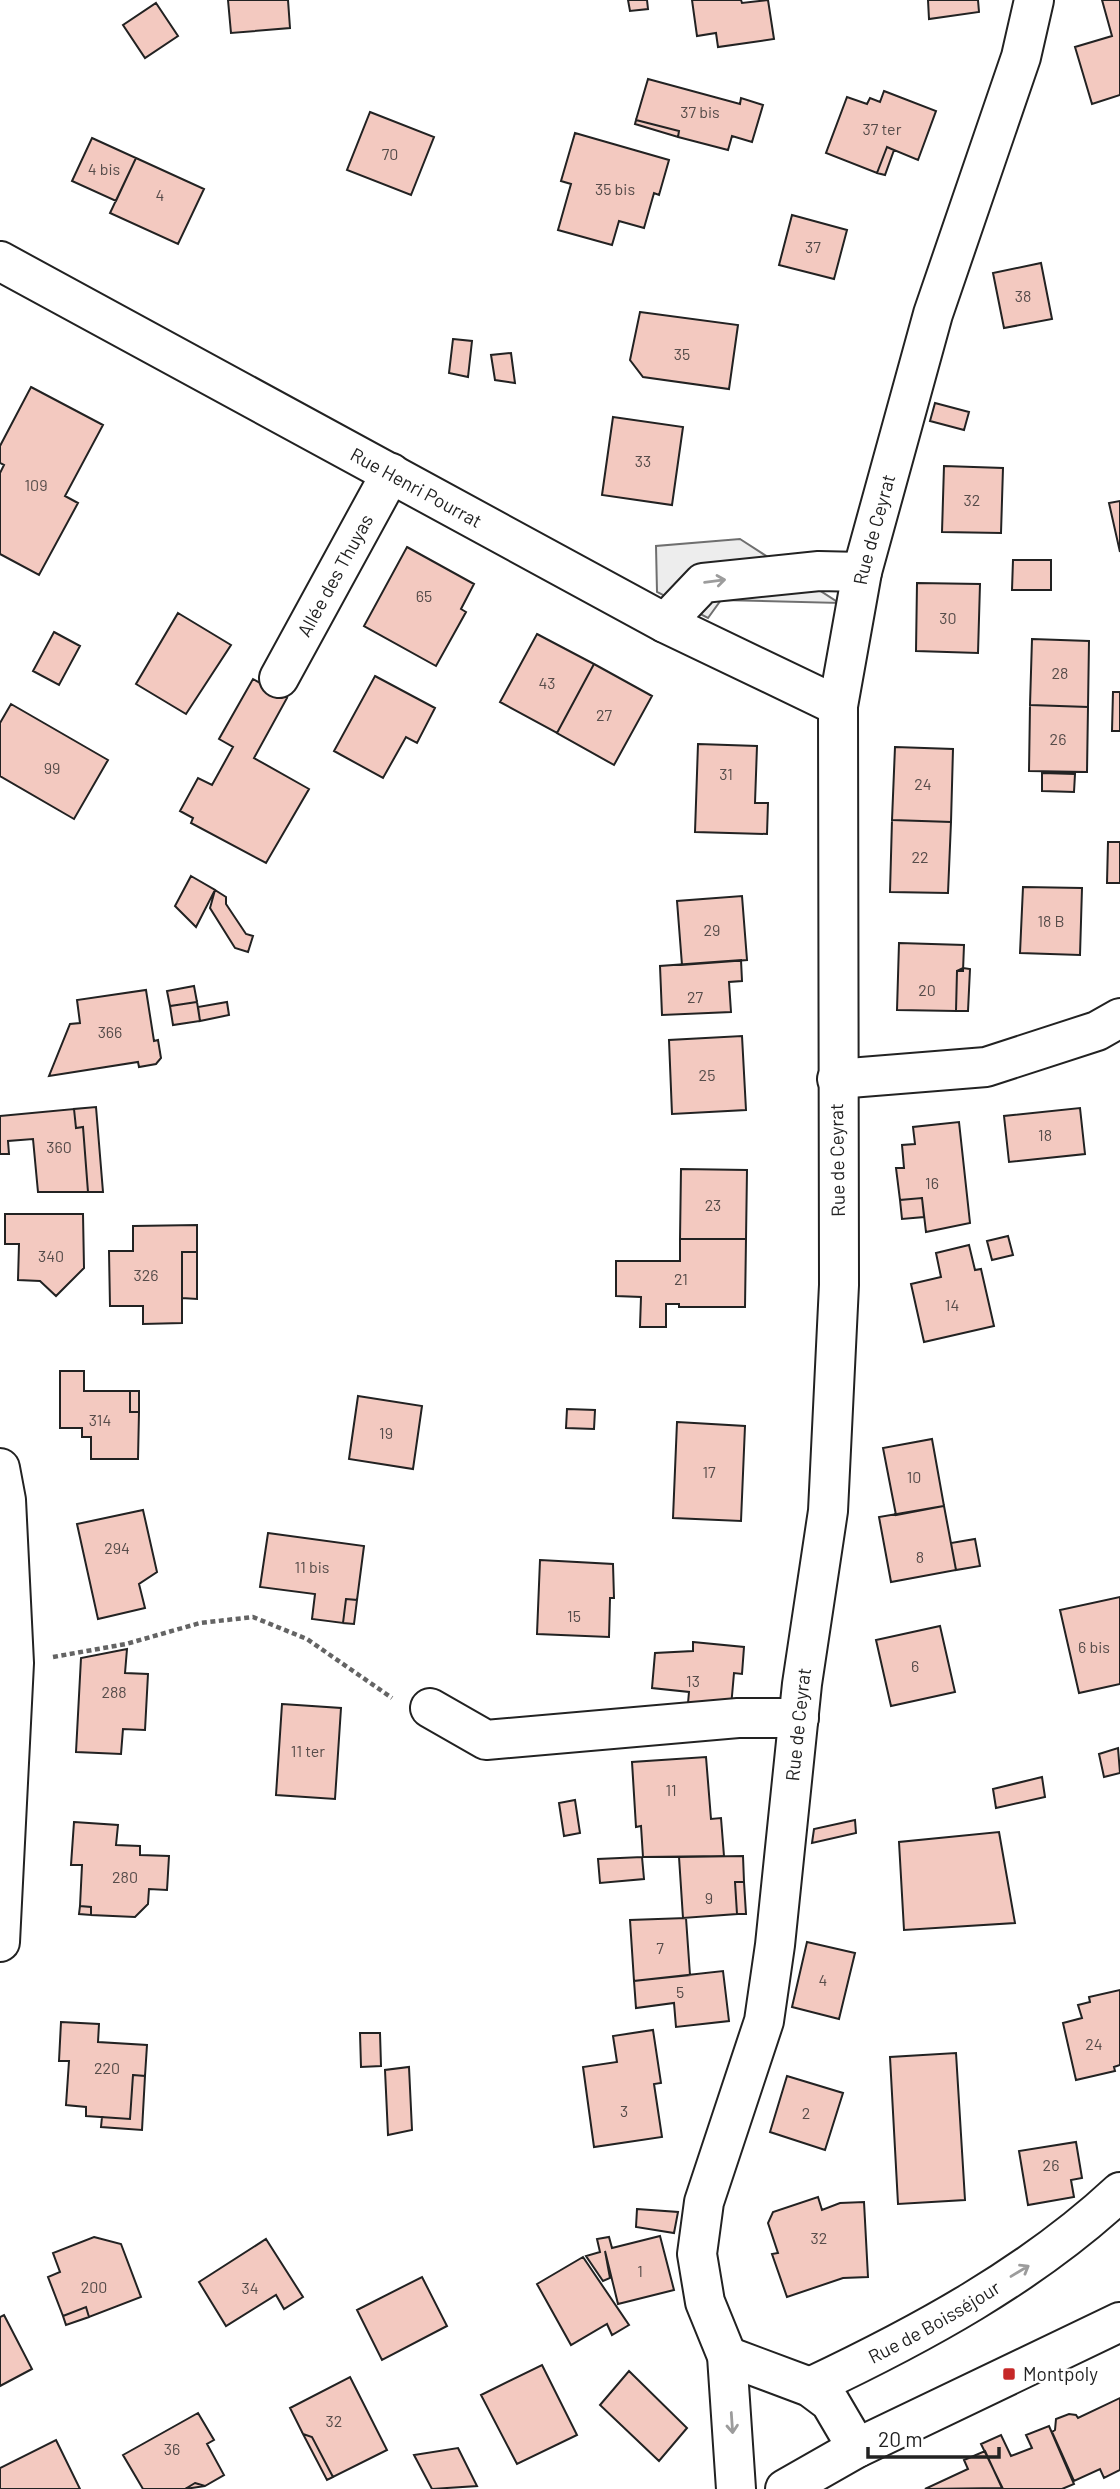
<svg xmlns="http://www.w3.org/2000/svg" width="1120" height="2489" font-family="Barlow,sans-serif">
  <rect width="100%" height="100%" fill="#fff"/>
  <path fill="#ededed" stroke="#6f6f6f" stroke-width="2" d="M740,539L839,603L721,600L708,618L657,592L656,546Z"/>
  <path fill="#f3c9c0" stroke="#222" stroke-width="2" d="M228,0H288L290,28L231,33Z
    M628,0H647L648,9L630,11Z
    M692,0H741L742,3L768,0L774,39L718,47L716,33L697,36Z
    M928,0H978L979,12L929,19Z
    M1102,0H1120V95L1092,104L1075,47L1112,36Z
    M156,3L178,36L145,58L123,25Z
    M648,79L740,104L741,98L763,105L752,142L732,136L728,150L678,137L679,131L636,120Z
    M884,91L936,111L918,160L887,147L877,173L826,153L847,97L867,104L870,98L880,102Z
    M370,112L434,137L411,195L347,170Z
    M636,120L679,131L678,137L635,124Z
    M575,133L669,160L659,195L654,193L644,228L619,221L612,245L558,230L571,184L561,181Z
    M92,138L136,158L116,201L72,181Z
    M887,147L894,150L885,175L877,173Z
    M136,158L204,189L178,244L110,213Z
    M792,215L847,230L834,279L779,265Z
    M1041,263L1052,319L1004,328L993,273Z
    M640,312L738,325L729,389L643,377L630,360Z
    M453,339L472,341L468,377L449,373Z
    M511,353L515,383L495,380L491,355Z
    M31,387L103,425L65,496L78,503L39,575L0,554V473L4,465L0,463V446Z
    M935,403L969,412L964,430L930,421Z
    M613,417L683,427L672,505L602,495Z
    M944,466L1003,468L1001,533L942,532Z
    M1120,501V552L1109,503Z
    M407,547L474,584L461,609L466,612L436,666L364,626Z
    M1013,560H1051V590H1012Z
    M917,583L980,584L978,653L916,651Z
    M178,613L231,645L186,714L136,684Z
    M54,632L80,646L59,685L33,671Z
    M537,634L594,664L557,733L500,702Z
    M1032,639L1089,641L1088,707L1030,705Z
    M594,664L652,696L614,765L557,733Z
    M375,676L435,708L417,743L406,737L383,778L334,751Z
    M253,679L287,698L254,758L309,789L266,863L191,823L193,818L180,811L198,778L212,785L233,747L219,739Z
    M1113,692H1120V731H1112Z
    M11,704L108,760L74,819L0,776V723Z
    M1030,705L1088,707L1087,772L1029,771Z
    M698,744L757,746L755,803H768L767,834L695,832Z
    M895,747L953,749L951,822L892,820Z
    M1042,773L1075,774L1074,792L1042,791Z
    M892,820L951,822L948,893L890,892Z
    M1108,842H1120V883H1107Z
    M191,876L215,890L196,927L175,906Z
    M1023,887L1082,888L1080,955L1020,953Z
    M215,890L226,897V904L246,934L253,936L248,952L235,948L210,908Z
    M742,896L747,960L682,965L677,901Z
    M899,943L964,945L963,971H957L956,1011L897,1010Z
    M741,960L742,981L729,982L731,1012L662,1015L660,966Z
    M963,968L970,969L968,1011H956L957,971Z
    M194,986L197,1002L170,1006L167,991Z
    M146,990L154,1041L158,1040L161,1058L156,1064L139,1067L138,1062L49,1076L70,1024L80,1023L77,1000Z
    M197,1002L200,1021L173,1025L170,1006Z
    M227,1002L229,1015L200,1021L198,1007Z
    M742,1036L746,1110L672,1114L669,1040Z
    M96,1107L103,1192H88L83,1127L76,1128L74,1109Z
    M1080,1108L1085,1154L1009,1162L1004,1116Z
    M74,1109L76,1128L83,1127L88,1192H38L33,1139L8,1141L9,1154H0V1116Z
    M959,1122L970,1223L926,1232L922,1198L900,1200L896,1168H904L902,1145L915,1144L913,1127Z
    M681,1169L747,1170L746,1239H680Z
    M922,1198L924,1217L902,1219L900,1200Z
    M5,1214H83L84,1268L56,1296L40,1281L18,1280L19,1244H5Z
    M197,1225V1252H182V1323L143,1324V1306H110L109,1251H133V1226Z
    M1008,1236L1013,1255L992,1260L987,1241Z
    M680,1239H746L745,1307H679V1304H666V1327H640L641,1297L616,1296V1261H680Z
    M969,1245L975,1270L981,1269L994,1326L924,1342L911,1284L941,1277L936,1253Z
    M182,1252H197V1299L182,1298Z
    M60,1371H84V1391H130V1412H139L138,1459H91V1437H82V1428H60Z
    M130,1391H139V1412H130Z
    M358,1396L422,1406L413,1469L349,1459Z
    M567,1409L595,1410L594,1429L566,1428Z
    M677,1422L745,1426L741,1521L673,1518Z
    M932,1439L944,1506L896,1515L883,1448Z
    M944,1506L956,1570L891,1582L879,1517Z
    M143,1510L157,1572L139,1584L145,1608L98,1619L77,1524Z
    M268,1533L364,1546L357,1600L346,1599L343,1623L312,1619L315,1594L260,1587Z
    M975,1539L980,1566L956,1570L951,1543Z
    M540,1560L613,1564L614,1598H610L609,1637L537,1634Z
    M1120,1597V1684L1079,1693L1060,1610Z
    M346,1599L357,1600L354,1624L343,1623Z
    M940,1626L955,1692L891,1706L876,1640Z
    M693,1642L744,1647L742,1674L734,1673L731,1707L688,1703L689,1692L652,1688L655,1653L693,1651Z
    M127,1649L125,1673L148,1674L145,1730L123,1729L121,1754L76,1752L81,1658Z
    M282,1704L341,1708L335,1799L276,1795Z
    M1118,1748L1120,1773L1104,1777L1099,1754Z
    M706,1757L711,1819L721,1818L724,1856L643,1857L641,1826L636,1827L632,1762Z
    M1042,1777L1045,1797L996,1808L993,1789Z
    M575,1800L580,1833L564,1836L559,1803Z
    M855,1820L856,1833L812,1843L814,1829Z
    M74,1822L118,1825L116,1845L140,1846V1855L169,1856L167,1890L149,1889L148,1904L135,1917L91,1915V1907L80,1906L82,1865H71Z
    M999,1832L1015,1923L904,1930L899,1842Z
    M743,1856L744,1882H735L737,1914L683,1918L679,1857Z
    M642,1857L644,1879L600,1883L598,1859Z
    M735,1882H744L746,1914H737Z
    M80,1906L91,1907V1915L79,1914Z
    M686,1918L690,1975L634,1981L630,1920Z
    M807,1942L855,1953L839,2019L792,2007Z
    M723,1971L729,2021L676,2027L674,2003L636,2008L634,1981Z
    M1120,1990V2065L1114,2067L1115,2071L1076,2080L1063,2023L1082,2018L1078,2005L1090,2002L1089,1997Z
    M61,2022L99,2024L98,2042L147,2045L145,2076L133,2075L130,2119L86,2116V2107L66,2105L69,2061H59Z
    M653,2030L661,2083L654,2084L662,2137L594,2147L583,2067L617,2062L613,2036Z
    M360,2033H380L381,2066L361,2067Z
    M956,2053L965,2200L898,2204L890,2057Z
    M409,2067L412,2130L388,2135L385,2070Z
    M133,2075L145,2076L142,2130L101,2127L102,2117L130,2119Z
    M787,2076L843,2093L825,2150L770,2132Z
    M1076,2142L1082,2178L1071,2180L1074,2197L1028,2205L1019,2151Z
    M818,2197L822,2210L840,2203L864,2202L868,2277L843,2278L787,2297L772,2254L778,2253L768,2223L773,2212Z
    M637,2209L678,2212L674,2233L636,2227Z
    M660,2236L674,2290L618,2304L605,2251L610,2278L603,2281L586,2256L600,2252L597,2239L609,2237L612,2248Z
    M94,2237L121,2244L141,2297L89,2317L86,2307L63,2316L48,2277L60,2272L53,2253Z
    M266,2239L303,2297L284,2309L276,2295L226,2326L199,2282Z
    M583,2257L629,2325L612,2335L607,2324L571,2345L537,2284Z
    M422,2277L447,2326L382,2360L357,2310Z
    M86,2307L89,2317L66,2325L63,2316Z
    M4,2315L32,2369L0,2386V2317Z
    M542,2365L577,2435L517,2464L481,2395Z
    M629,2371L687,2428L659,2461L600,2405Z
    M350,2377L387,2450L333,2477L312,2437L303,2434L290,2408Z
    M1120,2398V2470L1104,2478L1100,2469L1074,2481L1052,2432L1055,2430L1056,2419L1069,2414L1076,2415L1078,2418Z
    M198,2413L214,2440L207,2444L224,2475L205,2486L195,2483L185,2489H143L123,2455Z
    M1049,2426L1074,2484L1062,2489H1003L981,2444L1001,2435L1011,2456L1032,2448L1026,2435Z
    M303,2434L312,2437L333,2477L327,2480Z
    M56,2440L80,2489H0V2468Z
    M458,2448L477,2486L432,2489L414,2455Z
    M985,2451L1002,2488L925,2489L968,2469L964,2460Z
    M195,2483L205,2486L185,2489Z"/>
  <g fill="none" stroke-linecap="round" stroke-linejoin="round">
    <g stroke="#222" stroke-width="42">
      <g id="minor">
        <path id="s1" d="M0,261L665,623L838,706"/>
        <path d="M665,623L703,583L819,571L862,572"/>
        <path id="s2" d="M279,678L391,473"/>
        <path d="M837,1079L986,1067L1097,1031L1120,1018"/>
        <path d="M0,1468L6,1500L14,1663L0,1942"/>
        <path d="M430,1708L486,1740L738,1718H799"/>
        <path d="M727,2356L810,2387L830,2402L857,2448"/>
        <path id="s3" d="M810,2387C920,2335 1031,2275 1120,2192"/>
        <path id="s4" d="M736,2489L727,2356L705,2302L697,2254L704,2202L764,2021L775,1945L802,1684L828,1511L839,1285L838,706L862,572L933,314L1021,57L1034,0"/>
      </g>
    </g>
    <g stroke="#222" stroke-width="42">
      <path id="major" d="M785,2489L857,2448L1120,2322"/>
    </g>
    <path stroke="#646464" stroke-width="4.5" stroke-dasharray="5 3.5" stroke-linecap="butt" d="M53,1657L126,1644L200,1623L253,1617L307,1639L392,1698"/>
    <use href="#minor" stroke="#fff" stroke-width="38"/>
    <use href="#major" stroke="#fff" stroke-width="38"/>
  </g>
  <defs><path id="oneway-shaft" d="M-6 0H5M1.5-3L5.5 0L1.5 3" fill="none" stroke-width="1.6" stroke-linecap="round" stroke-linejoin="round" transform="scale(1.75)"/></defs>
  <g stroke="#9c9c9c">
    <use href="#oneway-shaft" transform="translate(715 581) rotate(-7)"/>
    <use href="#oneway-shaft" transform="translate(1020 2271) rotate(-31)"/>
    <use href="#oneway-shaft" transform="translate(732 2423) rotate(86)"/>
  </g>
  <rect fill="#c62828" stroke="#fff" stroke-width="2.5" x="1002" y="2367" width="14" height="14" rx="3.5"/>
  <g text-anchor="middle" stroke-width="5" stroke-linejoin="round" paint-order="stroke">
    <g font-size="16" fill="#564c4a">
      <text x="700" y="118">37 bis</text>
      <text x="882" y="135">37 ter</text>
      <text x="390" y="160">70</text>
      <text x="104" y="175">4 bis</text>
      <text x="615" y="195">35 bis</text>
      <text x="160" y="201">4</text>
      <text x="813" y="253">37</text>
      <text x="1023" y="302">38</text>
      <text x="682" y="360">35</text>
      <text x="643" y="467">33</text>
      <text x="36" y="491">109</text>
      <text x="972" y="506">32</text>
      <text x="424" y="602">65</text>
      <text x="948" y="624">30</text>
      <text x="1060" y="679">28</text>
      <text x="547" y="689">43</text>
      <text x="604" y="721">27</text>
      <text x="1058" y="745">26</text>
      <text x="52" y="774">99</text>
      <text x="726" y="780">31</text>
      <text x="923" y="790">24</text>
      <text x="920" y="863">22</text>
      <text x="1051" y="927">18 B</text>
      <text x="712" y="936">29</text>
      <text x="927" y="996">20</text>
      <text x="695" y="1003">27</text>
      <text x="110" y="1038">366</text>
      <text x="707" y="1081">25</text>
      <text x="1045" y="1141">18</text>
      <text x="59" y="1153">360</text>
      <text x="932" y="1189">16</text>
      <text x="713" y="1211">23</text>
      <text x="51" y="1262">340</text>
      <text x="146" y="1281">326</text>
      <text x="681" y="1285">21</text>
      <text x="952" y="1311">14</text>
      <text x="100" y="1426">314</text>
      <text x="386" y="1439">19</text>
      <text x="709" y="1478">17</text>
      <text x="914" y="1483">10</text>
      <text x="117" y="1554">294</text>
      <text x="920" y="1563">8</text>
      <text x="312" y="1573">11 bis</text>
      <text x="574" y="1622">15</text>
      <text x="1094" y="1653">6 bis</text>
      <text x="915" y="1672">6</text>
      <text x="693" y="1687">13</text>
      <text x="114" y="1698">288</text>
      <text x="308" y="1757">11 ter</text>
      <text x="671" y="1796">11</text>
      <text x="125" y="1883">280</text>
      <text x="709" y="1904">9</text>
      <text x="660" y="1954">7</text>
      <text x="823" y="1986">4</text>
      <text x="680" y="1998">5</text>
      <text x="1094" y="2050">24</text>
      <text x="107" y="2074">220</text>
      <text x="624" y="2117">3</text>
      <text x="806" y="2119">2</text>
      <text x="1051" y="2171">26</text>
      <text x="819" y="2244">32</text>
      <text x="640" y="2277">1</text>
      <text x="94" y="2293">200</text>
      <text x="250" y="2294">34</text>
      <text x="334" y="2427">32</text>
      <text x="172" y="2455">36</text>
    </g>
    <g font-size="19" fill="#222" stroke="#fff">
      <text dy="7" stroke="none"><textPath href="#s1" startOffset="474">Rue Henri Pourrat</textPath></text>
      <text dy="7" stroke="none"><textPath href="#s4" startOffset="1983">Rue de Ceyrat</textPath></text>
      <text dy="7" stroke="none"><textPath href="#s2" startOffset="117">Allée des Thuyas</textPath></text>
      <text transform="translate(837 1160) rotate(-91)" y="7">Rue de Ceyrat</text>
      <text dy="7" stroke="none"><textPath href="#s4" startOffset="782">Rue de Ceyrat</textPath></text>
      <text dy="7" stroke="none"><textPath href="#s3" startOffset="140">Rue de Boisséjour</textPath></text>
    </g>
    <g font-size="19" fill="#222" stroke="#fff" text-anchor="start">
      <text x="1023" y="2381">Montpoly</text>
    </g>
  </g>
  <path d="M868 2447v10h131v-10" fill="none" stroke="#222222" stroke-width="3.5"/>
  <text x="878" y="2447" font-size="21" fill="#222222" stroke="#ffffff" stroke-width="5" paint-order="stroke">20 m</text>
</svg>
